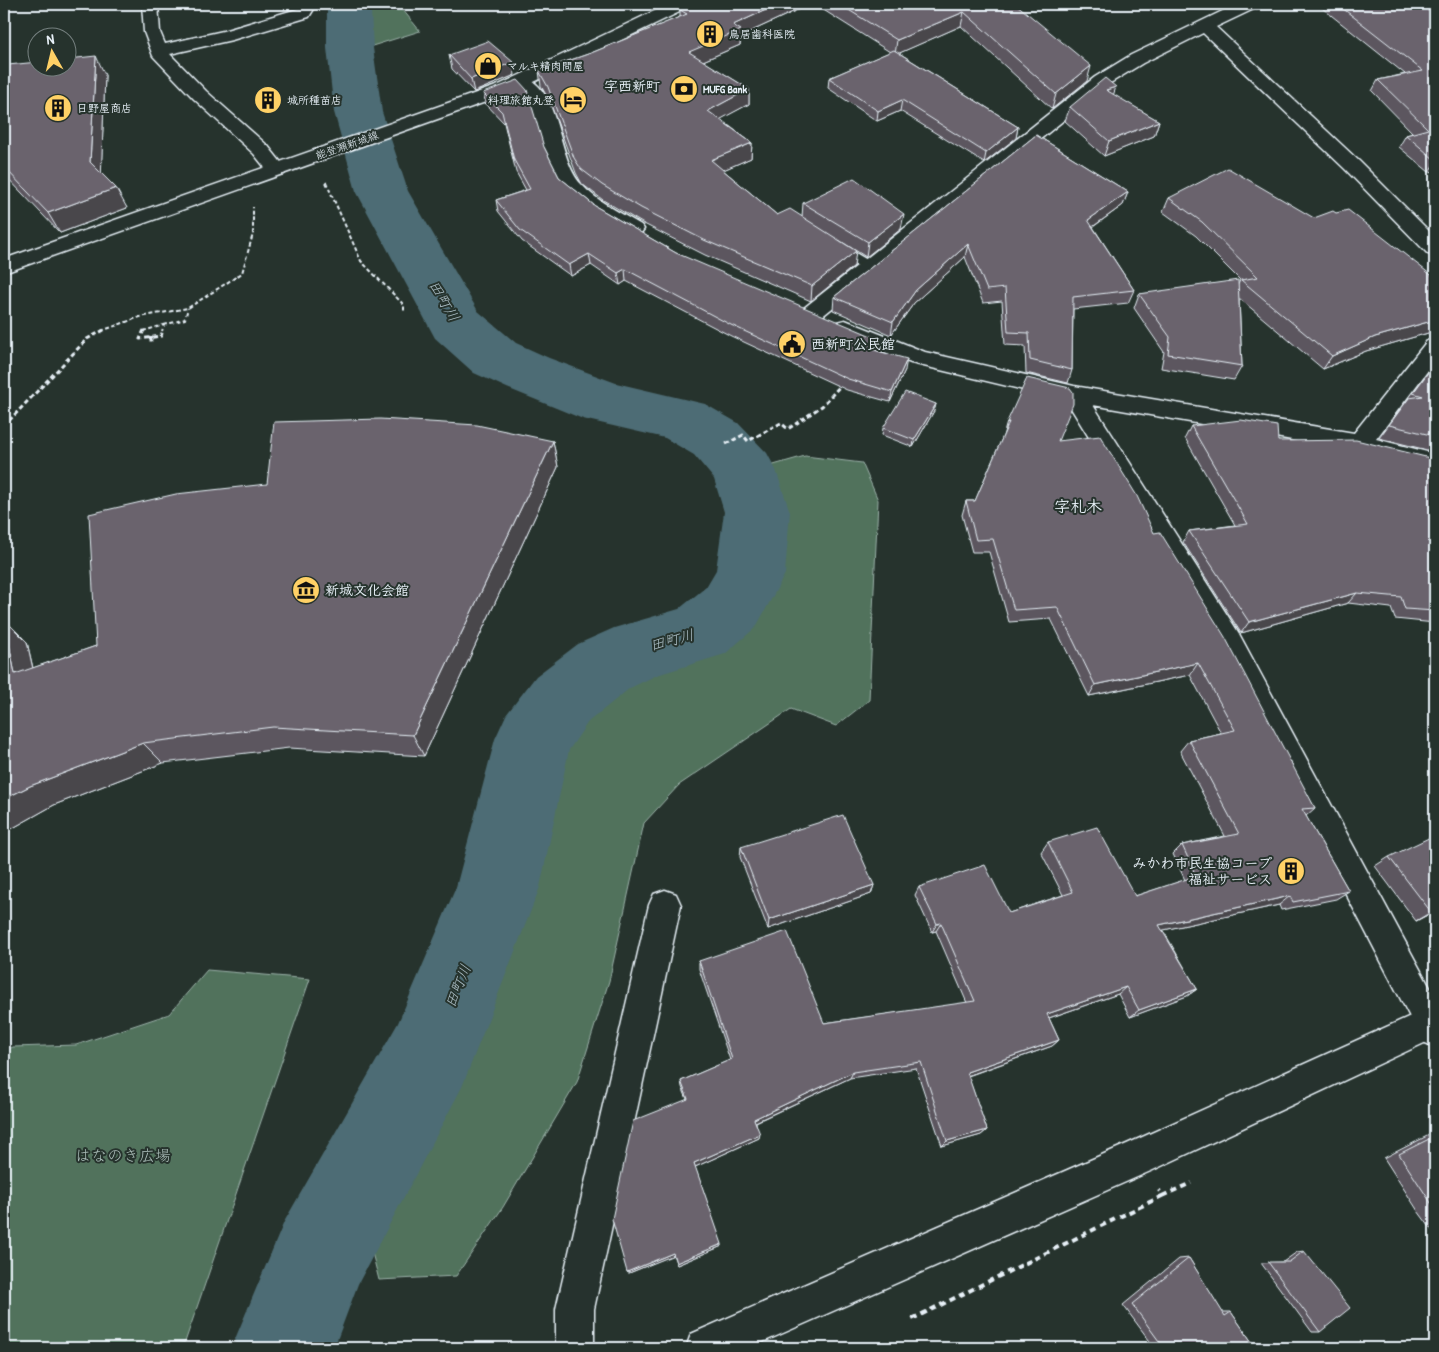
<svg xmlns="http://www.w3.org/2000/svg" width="1439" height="1352" font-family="'Patrick Hand','Klee One',sans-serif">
  <rect width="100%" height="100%" fill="#26332d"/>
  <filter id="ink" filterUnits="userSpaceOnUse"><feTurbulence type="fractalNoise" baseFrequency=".02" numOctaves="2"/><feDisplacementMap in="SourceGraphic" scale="10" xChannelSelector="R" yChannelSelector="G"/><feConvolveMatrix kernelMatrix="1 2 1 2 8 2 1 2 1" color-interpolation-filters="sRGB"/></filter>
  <g filter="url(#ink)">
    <path fill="#51725c" stroke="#9cb2aa" d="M360,4H398L420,31L369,47Z
      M805,456L862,463L878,500L869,700L836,726L791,709L679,785L644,823L609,981L577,1082L503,1207L456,1276L379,1280L362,1213L426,1044L510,860L538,741L593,685L688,645L742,610L764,563L779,509L770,466Z
      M207,970L310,979L185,1342L170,1348H4V1051L13,1047L76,1045L169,1014Z"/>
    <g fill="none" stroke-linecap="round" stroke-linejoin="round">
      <path fill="#4d6c74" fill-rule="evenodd" d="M324,4H368L371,10L373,48L382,112L408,191L478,311L516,343L549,358L616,383L705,404L738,423L767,453L776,470L790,512L785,574L756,627L725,654L657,675L630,688L588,722L569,750L540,887L462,1087L358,1284L334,1348H238L235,1339L284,1222L398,1023L456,887L495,739L506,715L536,676L578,644L614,628L679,609L706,587L716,570L724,512L714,479L694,455L665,438L583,419L507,388L474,373L435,338L356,191L334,112L327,48V10Z"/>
      <g stroke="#e8f1f8" stroke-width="3">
        <path id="lane" d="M835,241L874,264L876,267L874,270H864L830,248L828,245Z"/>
      </g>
      <g stroke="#e8f1f8" stroke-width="3">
        <path id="street" d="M142,4H158L160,32L165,44L223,31L297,9L301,4H317L309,17L232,40L170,54L206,91L268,146L287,170L284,174H270L254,154L194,99L153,56L144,32Z
          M1237,4H1258L1256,8L1216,27L1359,161L1435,237V255L1428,254L1345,169L1203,33L1143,63L1107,85L820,318L812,320L804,318L801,313L804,308L1095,77L1131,55Z
          M523,77C560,86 557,159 581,184C597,202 621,213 641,225L644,229L641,233L634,235L627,233L597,216L565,191L547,158L530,100L514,82L517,78Z
          M845,320L925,352L1074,386L1354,433L1427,341L1435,339V361L1376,439L1435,454V472L1360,452L1093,405L1238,632L1435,997V1047L1423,1042L1218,648L1066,400L911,363L837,332L834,327L837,322Z
          M665,890L676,894L681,905L594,1309V1348H556V1309L649,905L654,894Z"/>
      </g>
      <g stroke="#e8f1f8" stroke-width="3">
        <path id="secondary" d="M669,4H690L688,8L511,93L4,273V259L499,85Z
          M1435,1005V1038L1153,1170L749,1348H686L691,1334L1127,1144Z"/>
      </g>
      <path stroke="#e8f1f8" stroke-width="2" stroke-dasharray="4 2.5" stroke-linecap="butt" d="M326,182L361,261L404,305V312
        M164,325L185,319L188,308
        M101,331L140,317L188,308L242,273L253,234V207
        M143,331L164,325L162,331"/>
      <path stroke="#e8f1f8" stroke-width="3" stroke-dasharray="4.5 3" stroke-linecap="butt" d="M144,330L140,339L161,336L163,330
        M151,337V343
        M4,426L87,339L104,330
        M726,444L743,435L748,441L781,423L788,429L822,406L841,385"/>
      <path stroke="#e8f1f8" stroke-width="4" stroke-dasharray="6 4.5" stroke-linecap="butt" d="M1162,1196L1191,1183
        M912,1319L1162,1196L1159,1190"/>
      <use href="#lane" fill="#26332d" fill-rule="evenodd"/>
      <use href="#street" fill="#26332d" fill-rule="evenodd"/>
      <use href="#secondary" fill="#26332d" fill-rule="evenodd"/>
    </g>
    <path fill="#5b565e" stroke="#e8f1f8" d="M694,4H810L741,36L740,45L703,61L749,89V104L720,119L752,143L751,158L723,170L777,215L802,217L803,203L901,229L866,257L839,240L854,266L811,301L705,255L642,223L603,200L582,184L576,173L550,102L541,86L539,71L591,53L680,17V10Z
      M814,4H1016L1087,81L1052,109L961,26L899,53L1018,127L1016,138L984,163L900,111L877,121L828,88L829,78L890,52Z
      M1317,4H1421L1434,16H1435V171L1429,172L1399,147L1406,135L1413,133L1372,91L1378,80L1405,74Z
      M1426,4H1435V13Z
      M449,55L515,75L474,92L452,69Z
      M105,75L101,173L127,208L60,233L4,174V80Z
      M483,93L544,147L559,177L595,206L676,253L879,351L905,370L890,402L847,390L731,336L626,281L620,285L591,265L571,276L522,241L498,211L496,200L526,190L516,172L504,123L486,104Z
      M1113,95L1159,121L1154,136L1104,156L1065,121L1070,107Z
      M1036,135L1128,192L1123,205L1093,227L1134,290L1128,303L1073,309L1072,370L1068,383L1026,373L1025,346L1005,345L1002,301L983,303L965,257L914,303L891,335L833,310L834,297Z
      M1169,198L1314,218L1336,213L1435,278V331L1366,351L1323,369L1239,298L1242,366L1234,380L1161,368L1164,352L1134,308L1139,294L1238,285L1240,280L1196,236L1163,212Z
      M1435,363V452L1379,438Z
      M936,404L934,411L913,447L882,435L883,428Z
      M1007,422L1058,441L1154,533L1315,808L1306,816L1349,891L1336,899L1281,910L1279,905L1163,930L1197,989L1187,996L1130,1017L1118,994L1049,1018L1059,1040L1052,1046L968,1076L987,1130L981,1135L942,1146L916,1068L850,1078L756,1122L759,1138L695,1167L722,1246L677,1265L673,1255L629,1273L627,1272L687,1099L682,1087L681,1081L730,1060L699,969V961L824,1023L967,1003L936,931L932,932L915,895L919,887L1009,913L1063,895L1041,852L1048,842L1135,896L1185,880L1173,854L1182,845L1225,836L1180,751L1189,740L1221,733L1190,675L1089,696L1051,619L1009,622L989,552H972L962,515L966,501H975L1003,436Z
      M1191,426L1278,441L1430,465L1435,480V623L1395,619L1391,608L1348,603L1241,633L1183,542L1189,531L1235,525L1185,438Z
      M553,441L558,467L424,756L289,748L163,763L54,805L4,833V619L27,642L33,668L96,646L267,484Z
      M741,847L874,885L871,894L768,929L740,857Z
      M1389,857L1435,911L1416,921L1375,866Z
      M1435,1132V1234L1418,1211L1384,1158Z
      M1304,1251L1320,1332H1312L1261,1263L1283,1262L1297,1252Z
      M1189,1258L1222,1312H1231L1256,1348H1155L1123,1305L1179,1259Z"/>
    <path fill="#4a464c" stroke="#e8f1f8" d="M779,4H810L741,36L740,45L689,67V52L733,25Z
      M964,12L961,26L895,55L897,40Z
      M96,56L105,75L101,182L90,162Z
      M513,62L515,75L474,92L471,79Z
      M1091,66L1087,81L1052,109L1056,94Z
      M1116,87L1111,102L1106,90Z
      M749,89V104L708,126V111Z
      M902,100L900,111L877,121L878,111Z
      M1159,121L1154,136L1104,156L1109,141Z
      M1018,127L1016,138L984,163L986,153Z
      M752,143L751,158L712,175L711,160Z
      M1435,162V171L1429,172Z
      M116,188L127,208L60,233L48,213Z
      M1128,192L1123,205L1084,233L1088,220Z
      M904,214L901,229L866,257L868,242Z
      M968,244L965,257L914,303L891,335L893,322L916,290Z
      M856,251L854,266L811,301L812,286Z
      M589,254L591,265L571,276L569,265Z
      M625,269L626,281L620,285L618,273Z
      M1435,320V331L1366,351L1323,369L1332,356L1375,337Z
      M881,340L879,351L874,350Z
      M907,359L905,370L890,402L892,392Z
      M936,404L934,411L913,447L914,440Z
      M553,441L558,467L424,756L413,735Z
      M1357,593L1348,603L1241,633L1249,622Z
      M4,619L27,642L39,696L15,674Z
      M1198,663L1190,675L1089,696L1095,685Z
      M143,743L163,763L54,805L4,833V799L30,786Z
      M874,885L871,894L768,929L769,920Z
      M1290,896L1279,905L1150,933L1159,925Z
      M1435,910V911L1416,921L1431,912Z
      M941,923L936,931L932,932L937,924Z
      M1126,987L1118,994L1040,1021L1047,1014Z
      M1197,989L1187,996L1130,1017L1139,1010Z
      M1059,1040L1052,1046L961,1078L967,1072Z
      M853,1072L850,1078L753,1123L754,1119Z
      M987,1130L981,1135L942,1146L947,1141Z
      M760,1134L759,1138L695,1167L694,1163Z
      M722,1244V1246L677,1265L676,1263Z
      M673,1253L674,1255L629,1273L627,1272Z"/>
    <path fill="#6a646d" stroke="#e8f1f8" d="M694,4H779L733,25L741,30L689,52L749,89L708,111L752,143L711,160L777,215L790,209L856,251L812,286L704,240L641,208L602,185L581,169L574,158L548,87L539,71L591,53L687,14L680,10Z
      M839,4H1016L1091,66L1056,94L964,12L897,40Z
      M1337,4H1421L1434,16H1435V160L1406,135L1428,129L1378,80L1423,71Z
      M488,41L513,62L471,79L449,55Z
      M894,50L1018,127L986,153L902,100L878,111L829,78Z
      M96,56L90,162L116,188L48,213L4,167V80L8,65L38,62V68H68V59Z
      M1105,78L1116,87L1106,90L1159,121L1109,141L1070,107Z
      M518,80L527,90L544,147L559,177L595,206L676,253L881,340L874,350L907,359L892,392L848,379L731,325L625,269L618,273L589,254L569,265L520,230L496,200L530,189L514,160L502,112L483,93Z
      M1036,135L1128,192L1088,220L1134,290L1073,297L1072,370L1030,360L1029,333L1008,332L1005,288L987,290L968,244L916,290L893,322L834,297Z
      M1228,168L1314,218L1333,211L1336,213L1348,210L1435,278V320L1375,337L1332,356L1241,280L1258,277L1202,222L1169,198Z
      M854,178L904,214L868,242L803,203Z
      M1238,280L1242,366L1168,354L1170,337L1139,294Z
      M1435,363V436L1389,425L1409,398L1423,396L1413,393Z
      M1027,378L1070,388L1073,392V404L1058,441L1100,436L1137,496L1154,533L1160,532L1225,637L1315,808L1302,809L1349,891L1293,902L1290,896L1159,925L1197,989L1139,1010L1126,987L1047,1014L1059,1040L967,1072L987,1130L947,1141L921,1062L853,1072L754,1119L760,1134L694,1163L722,1244L676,1263L673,1253L627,1272L612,1219L633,1121L688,1099L681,1081L732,1059L699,961L787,931L824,1023L975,1001L941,923L937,924L919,887L985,865L1009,913L1073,892L1048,842L1097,827L1135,896L1196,876L1182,845L1239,834L1189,740L1235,730L1198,663L1095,685L1057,607L1014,610L993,539L976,540L966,501H975L1009,422H1007Z
      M905,392L936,404L914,440L883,428Z
      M380,419L477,425L553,441L413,735L273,727L143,743L30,786L4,799V619L15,674L96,646L89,514L176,494L267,484L274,422Z
      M1241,420L1277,426L1278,441L1356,440L1434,459L1429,465L1435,480V611L1405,609L1401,597L1357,593L1249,622L1189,531L1248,524L1191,426Z
      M843,815L874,885L769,920L741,847Z
      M1435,835V910L1431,912L1389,857Z
      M1435,1136V1209L1399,1154Z
      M1304,1251L1350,1308L1320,1332L1268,1262H1289Z
      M1189,1258L1225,1316L1231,1312L1256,1348H1164L1132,1304Z"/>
  </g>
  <defs>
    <g id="building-disc" transform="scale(1.4375)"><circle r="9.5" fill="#ffd166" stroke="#26332d"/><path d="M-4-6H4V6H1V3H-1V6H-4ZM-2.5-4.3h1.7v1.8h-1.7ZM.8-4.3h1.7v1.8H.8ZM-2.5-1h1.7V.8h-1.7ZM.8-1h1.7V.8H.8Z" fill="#111"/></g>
    <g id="shop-disc" transform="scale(1.4375)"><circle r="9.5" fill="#ffd166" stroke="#26332d"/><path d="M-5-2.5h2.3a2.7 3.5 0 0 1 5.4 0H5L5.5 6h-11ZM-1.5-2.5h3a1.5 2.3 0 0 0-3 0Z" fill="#111"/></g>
    <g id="bank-disc" transform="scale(1.4375)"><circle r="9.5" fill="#ffd166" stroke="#26332d"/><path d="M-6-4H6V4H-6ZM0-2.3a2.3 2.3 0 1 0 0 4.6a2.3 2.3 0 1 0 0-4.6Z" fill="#111"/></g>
    <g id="hotel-disc" transform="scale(1.4375)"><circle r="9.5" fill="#ffd166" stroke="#26332d"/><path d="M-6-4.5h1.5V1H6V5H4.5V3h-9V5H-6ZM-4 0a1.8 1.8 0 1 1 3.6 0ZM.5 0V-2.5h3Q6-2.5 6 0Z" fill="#111"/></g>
    <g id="civic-disc" transform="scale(1.4375)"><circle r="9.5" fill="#ffd166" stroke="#26332d"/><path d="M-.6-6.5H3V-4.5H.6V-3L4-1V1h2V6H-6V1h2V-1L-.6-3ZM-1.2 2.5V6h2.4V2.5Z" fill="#111"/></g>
    <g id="museum-disc" transform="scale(1.4375)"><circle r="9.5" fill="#ffd166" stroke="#26332d"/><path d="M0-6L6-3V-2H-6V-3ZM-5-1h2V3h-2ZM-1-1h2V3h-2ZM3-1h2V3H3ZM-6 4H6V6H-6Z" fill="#111"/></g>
  </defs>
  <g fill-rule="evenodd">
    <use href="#building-disc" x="710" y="34"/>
    <use href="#shop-disc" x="488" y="66"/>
    <use href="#bank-disc" x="684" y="89"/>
    <use href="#building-disc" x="268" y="100"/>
    <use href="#hotel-disc" x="573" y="100"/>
    <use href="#building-disc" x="58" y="108"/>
    <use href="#civic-disc" x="792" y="344"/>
    <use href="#museum-disc" x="306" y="590"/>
    <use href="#building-disc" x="1291" y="871"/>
  </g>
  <g text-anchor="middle" stroke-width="4" stroke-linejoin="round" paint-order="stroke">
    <g font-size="11" font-weight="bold" fill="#e8f1f8" stroke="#26332d" text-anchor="start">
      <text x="729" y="38">鳥居歯科医院</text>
      <text x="507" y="70">マルキ精肉問屋</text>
      <text x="703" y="93">MUFG Bank</text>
      <text x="287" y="104">城所種苗店</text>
      <text x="554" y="104" text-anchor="end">料理旅館丸登</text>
      <text x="77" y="112">日野屋商店</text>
    </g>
    <g font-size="11" fill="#e8f1f8" stroke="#26332d">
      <text transform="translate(347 145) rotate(-19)" y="4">能登瀬新城線</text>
    </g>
    <g font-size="14" font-weight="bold" fill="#e8f1f8" stroke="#26332d">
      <text x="632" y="91">字西新町</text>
    </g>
    <g font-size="14" font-weight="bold" fill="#e8f1f8" stroke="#26332d" text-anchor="start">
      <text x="811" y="349">西新町公民館</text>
      <text x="325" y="595">新城文化会館</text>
      <text x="1272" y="868" text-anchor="end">みかわ市民生協コープ<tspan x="1272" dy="16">福祉サービス</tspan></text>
    </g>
    <g font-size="15" font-style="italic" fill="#aabcc3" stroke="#26332d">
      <text transform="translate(444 301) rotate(59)" y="5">田町川</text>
      <text transform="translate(672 640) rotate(-15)" y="5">田町川</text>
      <text transform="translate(458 986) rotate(-68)" y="5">田町川</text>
    </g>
    <g font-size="16" font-weight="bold" fill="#e8f1f8" stroke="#26332d">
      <text x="1078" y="512">字札木</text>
    </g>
    <g font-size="16" fill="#acbeba" stroke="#26332d">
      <text x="123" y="1161">はなのき広場</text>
    </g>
  </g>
  <rect width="1439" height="1352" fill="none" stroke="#26332d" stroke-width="20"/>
  <rect x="10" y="10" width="1419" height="1332" fill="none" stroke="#e8f1f8" stroke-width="2" filter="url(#ink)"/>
  <g transform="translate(52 52) rotate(352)"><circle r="24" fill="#26332d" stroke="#747f7e"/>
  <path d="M0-4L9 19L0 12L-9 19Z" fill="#ffd166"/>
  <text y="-8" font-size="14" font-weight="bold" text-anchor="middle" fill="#e8f1f8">N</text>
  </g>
</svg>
